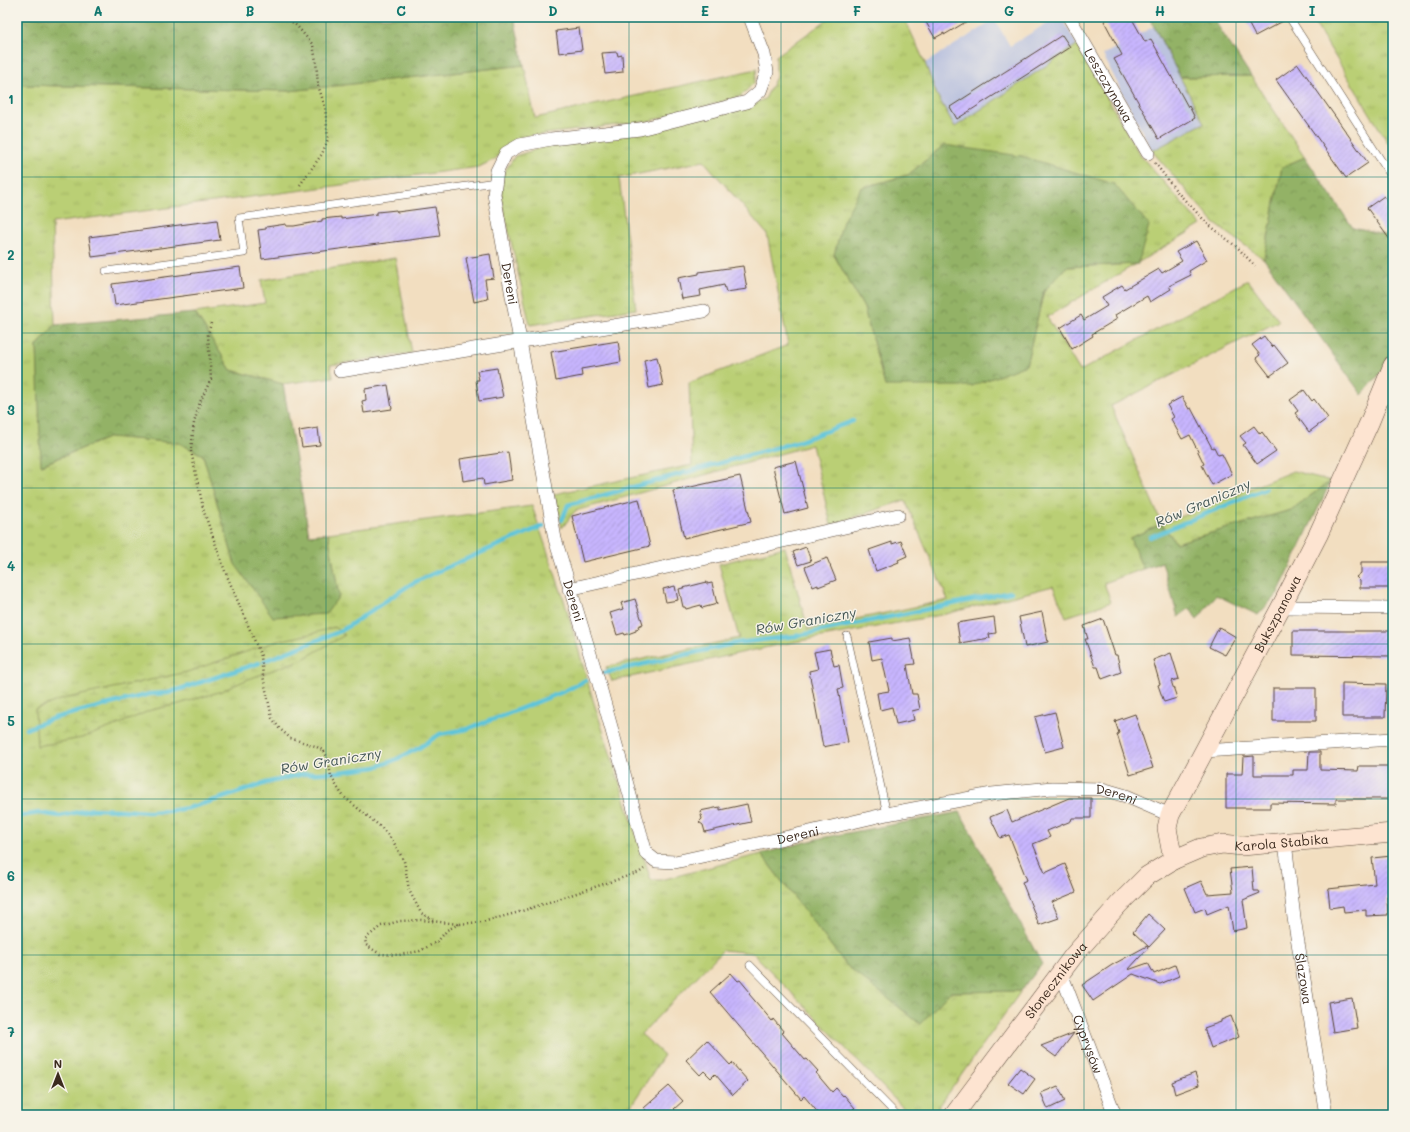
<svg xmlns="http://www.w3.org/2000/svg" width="1410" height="1132" font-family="Mali,sans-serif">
  <defs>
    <pattern id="grass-tufts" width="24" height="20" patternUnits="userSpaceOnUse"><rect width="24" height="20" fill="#bacf74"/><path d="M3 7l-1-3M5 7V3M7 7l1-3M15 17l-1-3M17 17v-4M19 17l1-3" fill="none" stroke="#a1b264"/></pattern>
    <pattern id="forest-crowns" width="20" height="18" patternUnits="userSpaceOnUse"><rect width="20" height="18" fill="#93b266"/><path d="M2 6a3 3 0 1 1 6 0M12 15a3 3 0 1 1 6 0" fill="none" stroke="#799153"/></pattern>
    <pattern id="wetland-marsh" width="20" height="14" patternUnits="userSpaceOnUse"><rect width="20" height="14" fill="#bacf74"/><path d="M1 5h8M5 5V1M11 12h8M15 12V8" fill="none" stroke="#a1b264"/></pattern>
    <pattern id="building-hatch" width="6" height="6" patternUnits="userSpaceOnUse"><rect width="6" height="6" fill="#c8b6ff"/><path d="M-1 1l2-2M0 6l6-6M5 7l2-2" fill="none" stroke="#a494ce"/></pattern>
  </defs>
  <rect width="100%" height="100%" fill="#f7f3e8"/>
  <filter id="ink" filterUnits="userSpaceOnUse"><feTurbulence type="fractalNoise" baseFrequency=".025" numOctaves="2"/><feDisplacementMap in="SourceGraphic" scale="8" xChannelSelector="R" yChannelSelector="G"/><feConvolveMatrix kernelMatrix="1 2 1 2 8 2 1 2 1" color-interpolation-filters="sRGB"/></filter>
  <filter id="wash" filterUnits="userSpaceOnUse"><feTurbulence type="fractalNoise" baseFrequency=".012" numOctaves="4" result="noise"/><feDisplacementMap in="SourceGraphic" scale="16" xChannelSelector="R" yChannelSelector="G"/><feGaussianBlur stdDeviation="0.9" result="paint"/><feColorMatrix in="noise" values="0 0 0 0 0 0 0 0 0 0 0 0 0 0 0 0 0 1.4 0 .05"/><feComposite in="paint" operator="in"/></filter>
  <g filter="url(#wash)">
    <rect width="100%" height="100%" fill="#f2dec0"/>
    <path fill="#bcc3de" d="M1057,17H1061L1077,45L955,127L937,95L925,63L995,20L1010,46Z
      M1154,26L1205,123L1152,151L1103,55Z"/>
    <path fill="url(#grass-tufts)" stroke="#7a7c49" fill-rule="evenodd" d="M17,17H20L21,85L289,91L524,65L535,118L757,69L754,83L740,97L649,121L521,137L495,159L479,167L52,223L55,325L37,346L42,465L110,437L179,443L203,455L235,564L339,597L328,533L532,506L564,600L593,700L651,880H661L761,854L846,965L950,992L1021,991L933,1115H910L753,953L723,950L641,1034L664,1055L625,1115H17Z
      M831,17H904L925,63L937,95L955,127L1077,45L1140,155L1201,225L1047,317L1080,371L1248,280L1279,321L1111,406L1162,524L1293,471L1331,481L1291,510L1176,543L1162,524L1130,538L1143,569L1104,583L1111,602L1066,617L1053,586L946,614L773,646L612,681L606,667L739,638L719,564L785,547L808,629L948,600L905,500L831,525L812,445L575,511L562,528L554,494L692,465L689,383L788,345L767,234L704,161L619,178L636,309L530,325L501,197L503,174L515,156L556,143L740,109L765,99L776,77V56ZM944,145L1138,264L1066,267L1044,291L1026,365L885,386L864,308L834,255L861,188L908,175Z
      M1311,17H1393V151Z
      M1251,76L1305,157L1282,167L1264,259L1214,223L1152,151L1204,123L1180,77Z
      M395,258L412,353L330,365L333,377L283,384L231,370L195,313L265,303L261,280Z"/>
    <path fill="url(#forest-crowns)" stroke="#676e42" d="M20,17H514L524,65L289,91L21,85Z
      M1149,17H1212L1251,76L1180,77Z
      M944,145L1021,156L1114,184L1149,225L1138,264L1066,267L1044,291L1026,365L972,386H885L864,308L834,255L843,221L861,188L908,175Z
      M1305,157L1353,228L1393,237V347L1383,370L1362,395L1264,259L1282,167Z
      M195,313L231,370L283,384L309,535L328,533L339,596L326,614L273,617L235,564L203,455L179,443L110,437L41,465L37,346L55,325Z
      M1331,481L1278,593L1258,615L1216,595L1197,620L1190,608L1178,617L1162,562L1143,569L1130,538L1162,524L1176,543L1291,510Z
      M960,812L1042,964L1021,991L950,992L920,1024L846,965L761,854L821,838Z"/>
    <path fill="url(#wetland-marsh)" stroke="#7a7c49" d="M334,627L345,635L303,659L246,680L222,691L179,704L151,710L117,725L82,738L37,746L35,709L63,699L187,672L278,641L311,634Z"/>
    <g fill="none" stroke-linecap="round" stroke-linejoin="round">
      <path stroke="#5dc4da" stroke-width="4.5" d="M562,520L568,505L800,441L853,421
        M1150,537L1265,489
        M264,661L341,631L411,584L443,569L543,526
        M604,673L737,643L796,636L1011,592
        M26,729L54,718L150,694L168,693L259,663
        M20,816L39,813L60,816L92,809L121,810L148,812L168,811L188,808L219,799L266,783L303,774L339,772L376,767L395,760L419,748L440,734L467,729L497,718L565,691L586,680"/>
    </g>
    <g id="blocks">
      <path fill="url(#building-hatch)" d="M923,17H974L944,35V33L935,38Z
        M1111,17H1131L1145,42L1151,39L1188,107L1189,106L1195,118L1159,139L1114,59L1122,55L1104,21Z
        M1245,17H1284L1285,20L1255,36Z
        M579,28L582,50L559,53L556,31Z
        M1062,35L1070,47L957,119L950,107Z
        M617,52L618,56L622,55L623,72L605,74L602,53Z
        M1298,64L1368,163L1346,178L1276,80Z
        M1384,196L1393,209V244L1367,208Z
        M435,207L440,236L262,259L258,230L266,229V227L286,224V226H294L322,221V219L341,217V219L377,214V212L387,211L396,210L397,212Z
        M217,220L220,240L92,257L89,237Z
        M1196,241L1207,260L1189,271L1191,275L1169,286L1171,289L1150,302L1147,296L1115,315L1117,319L1092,334L1093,336L1072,349L1060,328L1081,315L1084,320L1107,306L1102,297L1122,285L1125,289L1159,269L1162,273L1182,261L1176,252Z
        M490,254L494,278L485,279L488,299L474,302L466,258Z
        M743,266L747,289L726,292L724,285L700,290L701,296L682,299L678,278L699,274V272Z
        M240,267L243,288L115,305L112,284Z
        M1264,336L1272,347L1274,345L1288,363L1270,376L1256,358L1260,355L1252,345Z
        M618,341L621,362L581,369L582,376L556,381L551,352Z
        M657,357L663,385L649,388L644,360Z
        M497,368L503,397L479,401L476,380H479L477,371Z
        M388,385L392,409L364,413L362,401L366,400L365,389Z
        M1304,390L1312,401L1314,399L1328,418L1309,432L1295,413L1298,411L1290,400Z
        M1182,397L1189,409L1191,408L1212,448L1214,447L1218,455L1222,454L1232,474L1212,485L1202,465L1204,464L1190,435L1182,439L1171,419L1174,417L1167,405Z
        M1254,426L1260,434L1262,432L1276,451L1257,464L1243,445L1246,443L1240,436Z
        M318,428L320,445L302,447L299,431Z
        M508,452L512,480L484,485L483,478L463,481L460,459Z
        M796,461L808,508L785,514L773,467Z
        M740,476L751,522L684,538L673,491Z
        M639,499L650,546L583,562L572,516Z
        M901,541L907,556L898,560L899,562L876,571L869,550L892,542V544Z
        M806,547L811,561L798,565L793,552Z
        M827,558L836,580L818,587V585L813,587L805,567Z
        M1361,562H1393V588H1360V581L1356,577L1361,573Z
        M707,582V584L712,583L717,604L702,608L701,605L686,609L685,607H683L679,589Z
        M675,586L678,600L666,602L663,589Z
        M635,599L643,624L638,626L639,628L636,629V631L625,635L624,633L617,635L610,613L623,609L621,603Z
        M1042,612L1048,642L1025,647L1019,617Z
        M994,617L996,633L989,634L990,638L960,643L957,623Z
        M1103,619L1115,655H1117L1121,672L1102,679L1098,667H1095L1085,639H1088L1084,626Z
        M1219,627L1236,637L1225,655L1209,647Z
        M1293,631H1393V656L1293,655Z
        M892,638V641L910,638L915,664L907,665L912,694H917L920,709L912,711L914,720L896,724L892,707L880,710L877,693L889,691L882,658L872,660L869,642Z
        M830,649L834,666L839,665L843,688L838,689L848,742L823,747L809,671L818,669L814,652Z
        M1171,653L1179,679L1171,681L1177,698L1164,702L1158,685L1160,684L1153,660Z
        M1342,683L1386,684L1385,717H1342Z
        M1273,688H1316V721H1273Z
        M1055,712L1064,747L1045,752L1035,717Z
        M1135,714L1153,768L1130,775L1117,734L1119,733L1115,721Z
        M1309,752H1320V770L1358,771L1359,766H1393V799H1336V804L1270,803V808H1226V774H1242L1243,757L1254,756V775H1293V770H1308Z
        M1069,798H1091V818H1072L1071,821L1047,831L1050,837L1033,844L1045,873L1065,864L1076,892L1052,902L1059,918L1039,925L1022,882L1027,880L1009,835L1000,838L990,817L1007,810L1012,822Z
        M747,804L751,822L705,832L703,825L699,822L702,819L700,811L720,807V810Z
        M1392,856L1393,897H1387L1388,915L1366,916V910L1344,912L1343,906L1330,908L1328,889L1375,884L1372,858Z
        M1252,867L1254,891H1259L1260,893L1243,900L1247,928L1233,931L1229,905L1207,914L1205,908L1195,912L1185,888L1201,881L1207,894L1233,892L1230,869Z
        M1148,914L1165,930L1149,947L1133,932Z
        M1147,946L1148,948L1128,970L1148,963L1154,974L1175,965L1179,976L1160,984L1133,974L1093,1001L1082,985L1112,965Z
        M731,973L738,981L740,980L750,992L749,994L772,1021L773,1019L784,1032L782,1033L805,1060L807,1059L818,1071L816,1073L832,1092L836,1088L843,1096L844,1095L855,1108L853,1109L858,1115H820L804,1096L801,1099L710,992Z
        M1352,998L1357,1028L1333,1032L1328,1002Z
        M1231,1016L1239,1037L1211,1048L1204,1028L1221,1022V1020Z
        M1074,1033L1056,1057L1041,1046Z
        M707,1040L730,1065L732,1063L748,1081L733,1095L715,1074L711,1078L704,1071L700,1075L686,1060Z
        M1020,1068L1035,1079L1024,1094L1008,1083Z
        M1195,1073L1199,1085L1175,1094L1172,1082Z
        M669,1086L683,1101L674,1109L680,1115H650L644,1108Z
        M1058,1086L1065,1101L1048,1109L1041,1093Z"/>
    </g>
  </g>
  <g filter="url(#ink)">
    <use href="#blocks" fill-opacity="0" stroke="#564536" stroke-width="1"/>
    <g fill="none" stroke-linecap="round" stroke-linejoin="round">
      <g stroke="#564536" stroke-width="8">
        <path id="lane" d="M1289,17L1393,179
          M106,271L244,253L239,218L496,182
          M847,636L887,814
          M750,965L897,1115"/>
      </g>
      <g stroke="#564536" stroke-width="14">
        <g id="street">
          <path id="s1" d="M750,17L764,54L767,72L760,91L747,102L640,129L551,139L520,145L506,153L497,171L494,194L555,539L598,680L646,853L656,861L675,862L784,838L887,814L992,794L1052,788L1102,789L1126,796L1170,815"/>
          <path id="s2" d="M1069,17L1148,153"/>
          <path d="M340,371L704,311"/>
          <path d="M569,589L898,515"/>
          <path d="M1281,607L1393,608"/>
          <path d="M1204,751L1393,739"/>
          <path id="s3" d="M1285,842L1294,918L1326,1115"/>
          <path id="s4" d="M1061,973L1115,1115"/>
        </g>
      </g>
      <g stroke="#564536" stroke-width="20">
        <g id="secondary">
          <path id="s5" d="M1173,860L1167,828L1170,815L1281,607L1318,535L1370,421L1393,365"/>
          <path id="s6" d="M954,1115L1074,955L1119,904L1147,876L1173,860L1201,848L1223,844L1242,846L1393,833"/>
        </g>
      </g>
      <path stroke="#564536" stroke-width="2.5" stroke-dasharray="1 3" stroke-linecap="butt" d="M286,17L297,26L313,45L316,61L318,85L325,107L328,139L322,154L300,185
        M1155,163L1178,193L1208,224L1238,248L1255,266
        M211,323L208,335L211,379L200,402L194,423L191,451L204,512L225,571L261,656L263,676L272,718L279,728L290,738L315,746L324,751L328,759L331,776L337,787L344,797L381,827L393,841L404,861L409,890L421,913L435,921
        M459,924L447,930L438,941L420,951L399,955L380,954L366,945L365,939L381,926L400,921L421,920L459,924L482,922L516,913L640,872L644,869"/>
      <use href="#lane" stroke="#fff" stroke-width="7"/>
      <use href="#street" stroke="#fff" stroke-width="13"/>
      <use href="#secondary" stroke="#fde4d1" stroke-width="19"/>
    </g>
  </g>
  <path fill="none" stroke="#0f766e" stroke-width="1" stroke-opacity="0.55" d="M174,17V1115M326,17V1115M477,17V1115M629,17V1115M781,17V1115M933,17V1115M1084,17V1115M1236,17V1115M17,177H1393M17,333H1393M17,488H1393M17,644H1393M17,799H1393M17,955H1393"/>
  <g text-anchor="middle" stroke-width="3" stroke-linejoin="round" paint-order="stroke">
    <g font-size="13" fill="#3b2a1e" stroke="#f7f3e8">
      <text dy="5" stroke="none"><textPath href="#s2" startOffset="79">Leszczynowa</textPath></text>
      <text dy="5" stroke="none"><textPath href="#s1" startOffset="477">Dereni</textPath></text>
      <text dy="5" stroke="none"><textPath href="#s1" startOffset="801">Dereni</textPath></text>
      <text dy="5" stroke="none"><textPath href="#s5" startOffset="274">Bukszpanowa</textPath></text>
      <text dy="5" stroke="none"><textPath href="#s1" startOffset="1545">Dereni</textPath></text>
      <text dy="5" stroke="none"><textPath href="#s1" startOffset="1221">Dereni</textPath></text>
      <text dy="5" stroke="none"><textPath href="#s6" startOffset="450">Karola Stabika</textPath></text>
      <text dy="5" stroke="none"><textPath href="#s3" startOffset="138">Ślazowa</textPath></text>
      <text dy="5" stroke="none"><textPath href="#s6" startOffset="169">Słonecznikowa</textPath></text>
      <text dy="5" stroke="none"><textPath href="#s4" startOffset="76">Cyprysów</textPath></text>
    </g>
    <g font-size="14" font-style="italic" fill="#455856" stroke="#f7f3e8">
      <text transform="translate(1203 503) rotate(-23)" y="5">Rów Graniczny</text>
      <text transform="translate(806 621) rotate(-10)" y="5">Rów Graniczny</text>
      <text transform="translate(331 761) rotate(-9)" y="5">Rów Graniczny</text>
    </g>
  </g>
  <rect width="1410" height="1132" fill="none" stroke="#f7f3e8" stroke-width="44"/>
  <g transform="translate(58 1074)" stroke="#f7f3e8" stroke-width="3" paint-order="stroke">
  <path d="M0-3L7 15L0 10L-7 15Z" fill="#3b2a1e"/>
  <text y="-6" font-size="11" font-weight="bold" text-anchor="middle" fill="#3b2a1e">N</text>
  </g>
  <rect x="22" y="22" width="1366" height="1088" fill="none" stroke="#0f766e" stroke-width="1.5"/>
  <g font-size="13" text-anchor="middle" font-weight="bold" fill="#0f766e">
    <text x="98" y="16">A</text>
    <text x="250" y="16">B</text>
    <text x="401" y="16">C</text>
    <text x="553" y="16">D</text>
    <text x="705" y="16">E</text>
    <text x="857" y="16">F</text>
    <text x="1009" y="16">G</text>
    <text x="1160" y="16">H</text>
    <text x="1312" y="16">I</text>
    <text x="11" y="104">1</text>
    <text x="11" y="260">2</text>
    <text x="11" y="415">3</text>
    <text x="11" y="571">4</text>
    <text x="11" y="726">5</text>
    <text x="11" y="881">6</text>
    <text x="11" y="1037">7</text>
  </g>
</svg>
